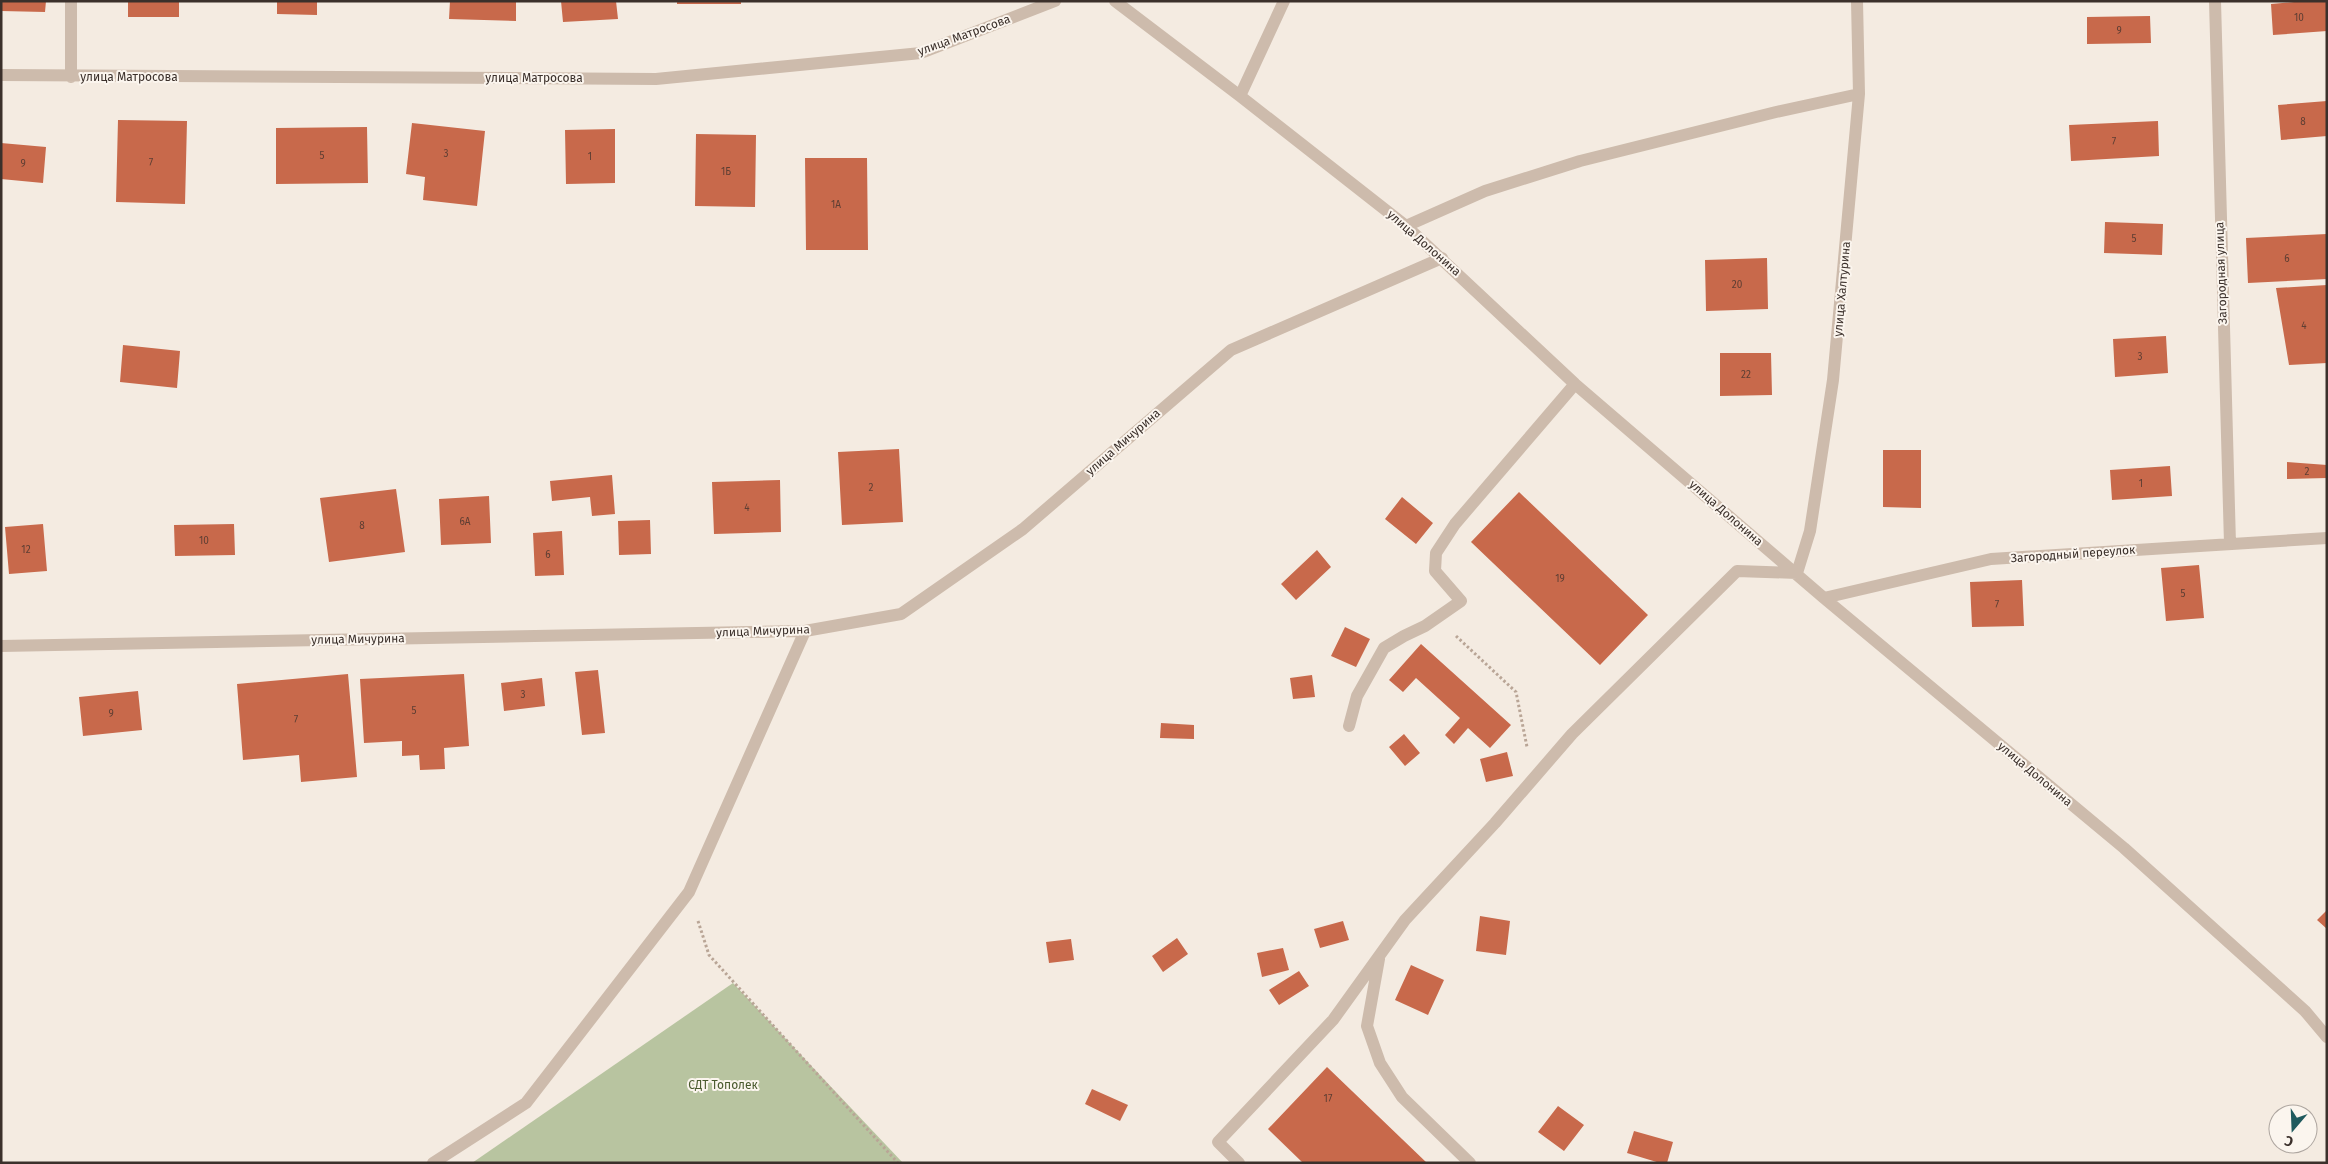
<svg xmlns="http://www.w3.org/2000/svg" width="2328" height="1164" font-family="'Fira Sans',sans-serif">
  <rect width="100%" height="100%" fill="#f4ebe1"/>
  <path fill="#b8c4a0" d="M733,983L903,1163H472Z"/>
  <path fill="#c8694b" d="M1,1H46L45,12L1,11Z
    M128,1H179V17H128Z
    M277,1H317V15L277,14Z
    M450,1H516V21L449,19Z
    M561,1H616L618,19L563,22Z
    M677,1H741V4H677Z
    M2305,1H2327V31L2273,35L2271,4Z
    M2150,16L2151,43L2087,44V17Z
    M2327,101V136L2281,140L2278,105Z
    M118,120L187,121L185,204L116,202Z
    M2158,121L2159,156L2071,161L2069,125Z
    M412,123L485,131L477,206L423,200L425,177L406,174Z
    M367,127L368,183L276,184V128Z
    M615,129V183L566,184L565,130Z
    M696,134L756,135L755,207L695,206Z
    M1,143L46,147L43,183L1,179Z
    M805,158H867L868,250H806Z
    M2105,222L2163,224L2162,255L2104,253Z
    M2327,234V279L2248,283L2246,238Z
    M1767,258L1768,309L1706,311L1705,260Z
    M2327,285V363L2289,365L2276,288Z
    M2166,336L2168,373L2115,377L2113,339Z
    M123,345L180,351L177,388L120,382Z
    M1720,353H1771L1772,395L1720,396Z
    M899,449L903,522L842,525L838,452Z
    M1883,450H1921V508L1883,507Z
    M2287,462L2327,465V478L2287,479Z
    M2170,466L2172,496L2112,500L2110,470Z
    M612,475L615,514L592,516L590,497L552,501L550,481Z
    M780,480L781,532L714,534L712,482Z
    M396,489L405,552L329,562L320,498Z
    M1519,492L1648,615L1600,665L1471,542Z
    M489,496L491,543L441,545L439,499Z
    M1402,497L1433,523L1416,544L1385,519Z
    M650,520L651,554L619,555L618,521Z
    M43,524L47,571L9,574L5,527Z
    M234,524L235,555L175,556L174,525Z
    M562,531L564,575L535,576L533,533Z
    M1317,550L1331,567L1296,600L1281,584Z
    M2199,565L2204,618L2166,621L2161,568Z
    M2022,580L2024,626L1972,627L1970,582Z
    M1345,627L1370,639L1356,667L1331,656Z
    M1421,644L1511,725L1490,748L1468,728L1454,744L1445,735L1460,718L1416,678L1403,692L1389,680Z
    M598,670L605,733L582,735L575,672Z
    M348,674L357,777L301,782L299,755L243,760L237,684Z
    M464,674L469,746L444,748L445,769L420,770L419,755L402,756V741L364,743L360,679Z
    M1312,675L1315,697L1293,699L1290,678Z
    M542,678L545,706L504,711L501,683Z
    M138,691L142,730L83,736L79,697Z
    M1161,723L1194,725V739L1160,738Z
    M1404,734L1420,753L1405,766L1389,747Z
    M1507,752L1513,776L1486,782L1480,759Z
    M2327,910V929L2317,920Z
    M1480,916L1510,921L1506,955L1476,951Z
    M1343,921L1349,940L1320,948L1314,929Z
    M1177,938L1188,954L1163,972L1152,956Z
    M1071,939L1074,960L1049,963L1046,942Z
    M1283,948L1289,970L1262,977L1257,953Z
    M1411,965L1444,980L1428,1015L1395,1000Z
    M1299,971L1309,986L1279,1005L1269,990Z
    M1327,1067L1427,1163H1303L1268,1129Z
    M1092,1089L1128,1105L1120,1121L1085,1104Z
    M1558,1106L1584,1125L1564,1151L1538,1132Z
    M1634,1131L1673,1142L1667,1163H1660L1627,1153Z"/>
  <g fill="none" stroke-linecap="round" stroke-linejoin="round">
    <path stroke="#b9a596" stroke-width="3" stroke-dasharray="2.5 2.5" stroke-linecap="butt" d="M1456,636L1516,692L1527,747
      M698,921L709,955L898,1163"/>
    <path stroke="#cdbbac" stroke-width="12" d="M1115,1L1240,96L1406,226L1575,384L1824,598L2124,848L2305,1011L2327,1037
      M2215,1L2230,544
      M1,75L656,79L921,53L1055,1
      M71,77V1
      M1240,96L1284,1
      M1406,226L1485,191L1580,161L1776,112L1859,94
      M1824,598L1991,559L2327,538
      M1,646L805,631L901,614L1023,529L1231,350L1442,258
      M1349,726L1357,696L1384,648L1404,636L1425,626L1461,601L1435,571L1436,553L1455,524L1575,384
      M1379,959L1367,1026L1380,1063L1402,1097L1470,1163
      M433,1163L526,1103L689,892L805,631
      M1239,1163L1218,1142L1333,1020L1405,920L1495,823L1572,734L1737,571L1797,573L1810,531L1833,380L1859,94L1857,1"/>
  </g>
  <g text-anchor="middle" stroke-width="4" stroke-linejoin="round" paint-order="stroke">
    <g font-size="10" fill="#5e3e33">
      <text x="2299" y="21">10</text>
      <text x="2119" y="34">9</text>
      <text x="2303" y="125">8</text>
      <text x="2114" y="145">7</text>
      <text x="446" y="157">3</text>
      <text x="322" y="159">5</text>
      <text x="590" y="160">1</text>
      <text x="151" y="166">7</text>
      <text x="23" y="167">9</text>
      <text x="726" y="175">1Б</text>
      <text x="836" y="208">1А</text>
      <text x="2134" y="242">5</text>
      <text x="2287" y="262">6</text>
      <text x="1737" y="288">20</text>
      <text x="2304" y="329">4</text>
      <text x="2140" y="360">3</text>
      <text x="1746" y="378">22</text>
      <text x="2307" y="475">2</text>
      <text x="2141" y="487">1</text>
      <text x="871" y="491">2</text>
      <text x="747" y="511">4</text>
      <text x="465" y="525">6А</text>
      <text x="362" y="529">8</text>
      <text x="204" y="544">10</text>
      <text x="26" y="553">12</text>
      <text x="548" y="558">6</text>
      <text x="1560" y="582">19</text>
      <text x="2183" y="597">5</text>
      <text x="1997" y="608">7</text>
      <text x="523" y="698">3</text>
      <text x="414" y="714">5</text>
      <text x="111" y="717">9</text>
      <text x="296" y="723">7</text>
      <text x="1328" y="1102">17</text>
    </g>
    <g font-size="12" fill="#3b302b" stroke="#fbf5ee">
      <text transform="translate(964 35) rotate(-20)" y="4">улица Матросова</text>
      <text x="129" y="81">улица Матросова</text>
      <text x="534" y="82">улица Матросова</text>
      <text transform="translate(1424 243) rotate(41)" y="4">улица Долонина</text>
      <text transform="translate(2221 273) rotate(-92)" y="4">Загородная улица</text>
      <text transform="translate(1842 289) rotate(-85)" y="4">улица Халтурина</text>
      <text transform="translate(1123 442) rotate(-41)" y="4">улица Мичурина</text>
      <text transform="translate(1726 513) rotate(41)" y="4">улица Долонина</text>
      <text transform="translate(2073 554) rotate(-4)" y="4">Загородный переулок</text>
      <text transform="translate(763 631) rotate(-2)" y="4">улица Мичурина</text>
      <text transform="translate(358 639) rotate(-1)" y="4">улица Мичурина</text>
      <text transform="translate(2035 774) rotate(40)" y="4">улица Долонина</text>
    </g>
    <g font-size="12" fill="#4a5a2e" stroke="#fbf5ee">
      <text x="723" y="1089">СДТ Тополек</text>
    </g>
  </g>
  <rect width="2328" height="1164" fill="none" stroke="#3b302b" stroke-width="5"/>
  <g transform="translate(2293 1129) rotate(199)"><circle r="24" fill="#fbf5ee" stroke="#aea6a0"/>
  <path d="M0-4L9 19L0 12L-9 19Z" fill="#1f5a5e"/>
  <text y="-8" font-size="14" font-weight="bold" text-anchor="middle" fill="#3b302b">С</text>
  </g>
</svg>
